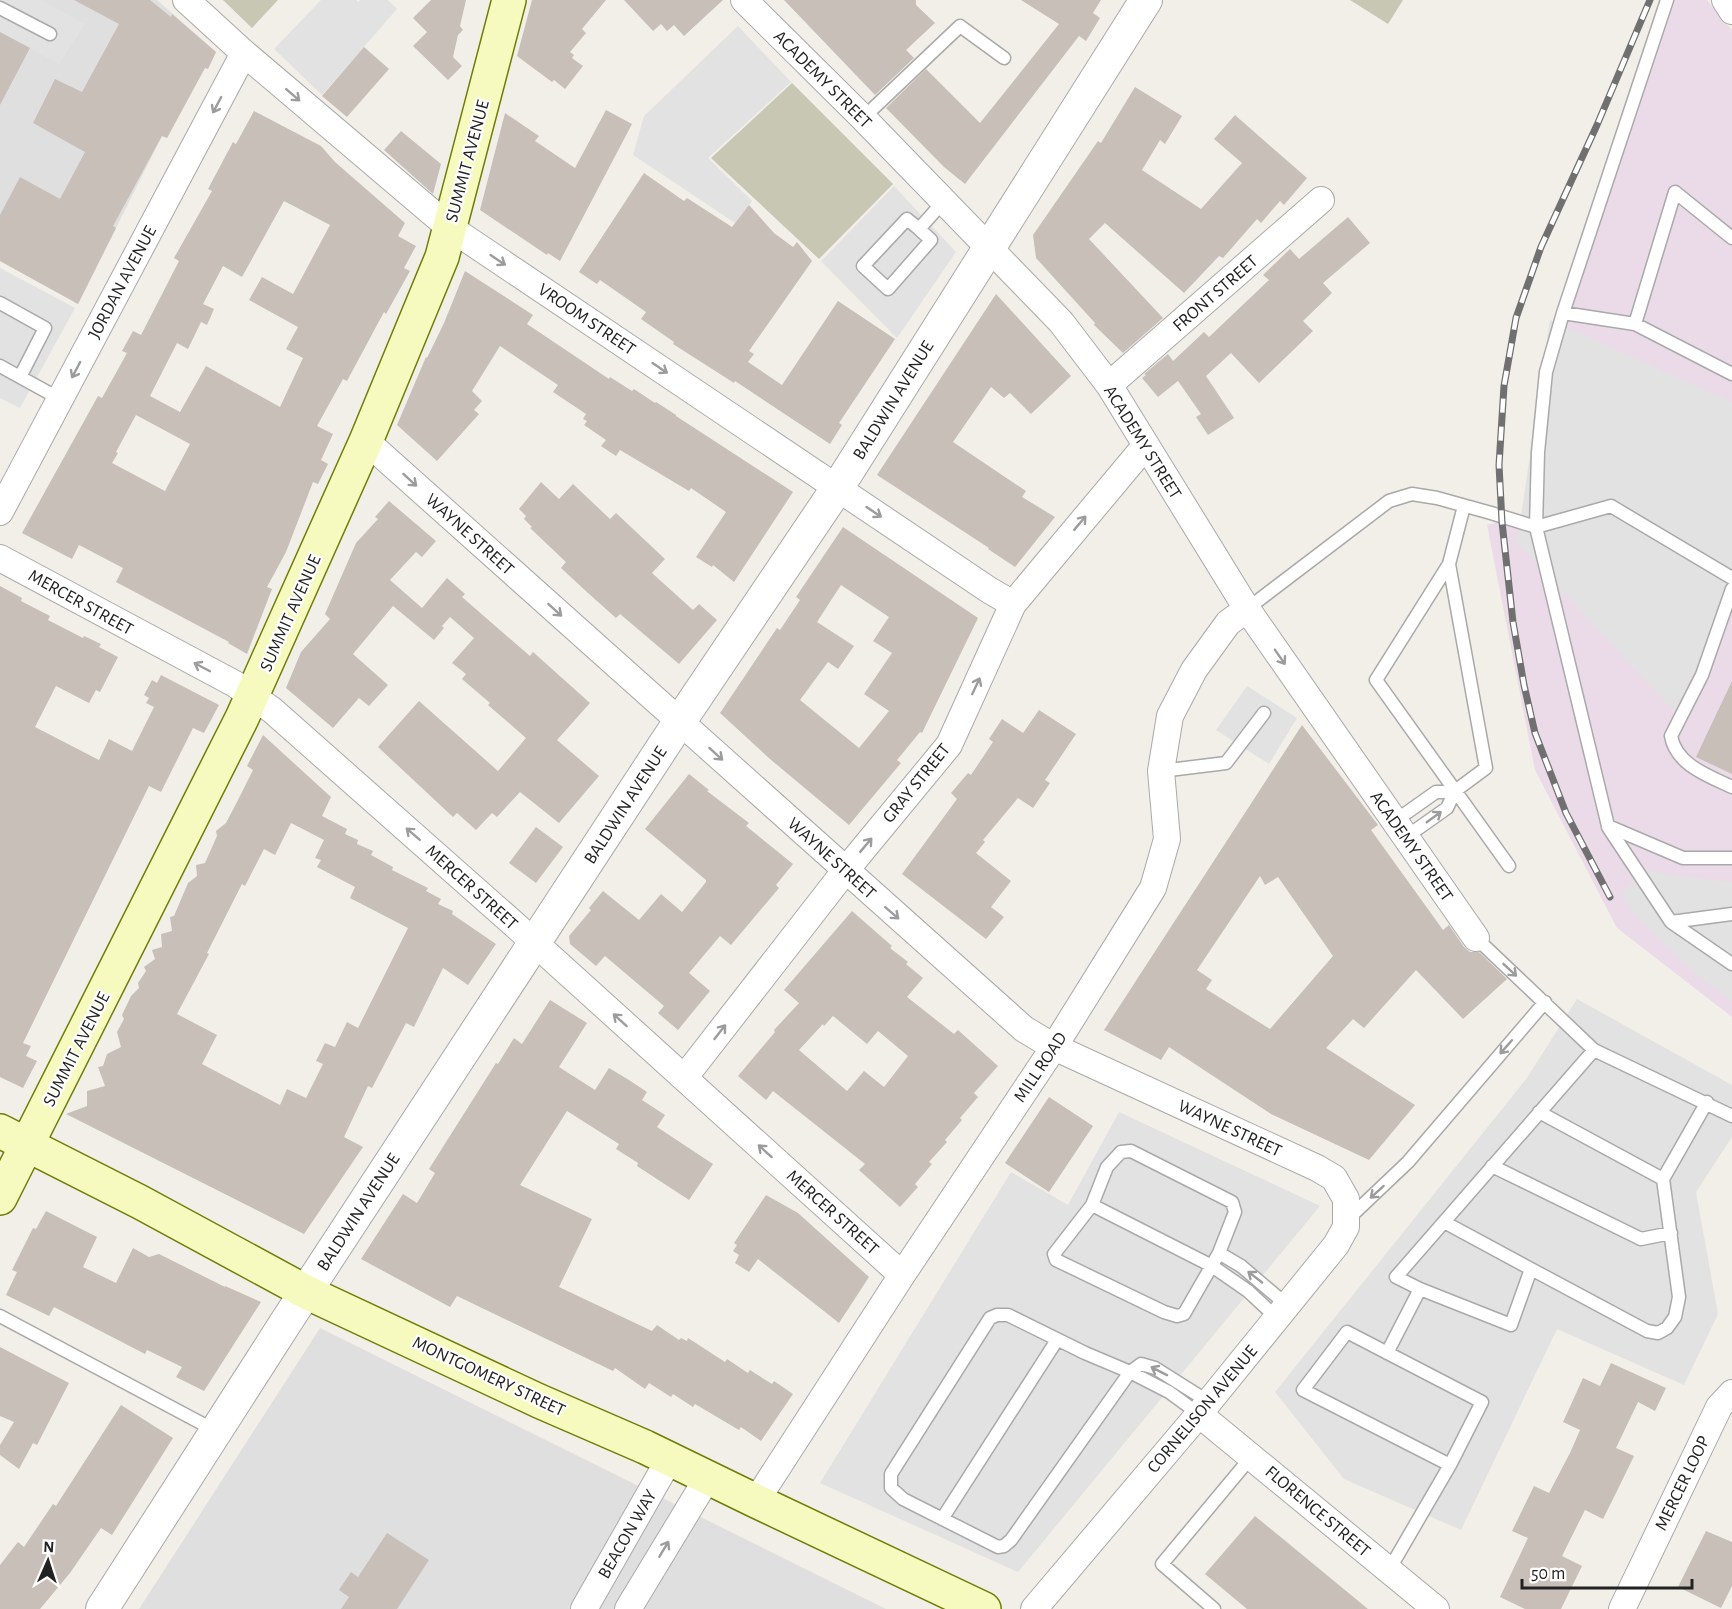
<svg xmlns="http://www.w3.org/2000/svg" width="1732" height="1609" font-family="'Alegreya Sans',sans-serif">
  <rect width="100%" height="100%" fill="#f2efe9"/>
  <path fill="#e0dfdf" d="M0,0H157L216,52L208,69L202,67L191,87L192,92L167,138L162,136L78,304L0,261Z
    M320,1328L886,1609H139Z"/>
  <path fill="#ebdbe8" d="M1669,0H1707L1732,30V1017L1617,928L1535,770L1487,525L1545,510L1559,342Z"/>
  <path fill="#c7c7b4" d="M223,0H278L252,28Z
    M1350,0H1403L1388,24Z
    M792,83L893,184L819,259L711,158Z"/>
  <path fill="#e2e2e2" d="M0,0H41L85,24L59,64L0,32Z
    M321,0H356L358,2L361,0H388L397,9L322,95L274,49Z
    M738,26L791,82L708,158L752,201L735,223L633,155L644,116Z
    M894,186L956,252L897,338L821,261Z
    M0,268L75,308L20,408L0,398Z
    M1550,320L1732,402V592L1675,712L1517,543Z
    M1247,686L1297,718L1269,764L1216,730Z
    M1648,871L1683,877L1732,882V1001L1700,977L1636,917L1621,893Z
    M1577,999L1732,1085V1137L1696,1192L1718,1314L1684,1385L1557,1329L1461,1530L1344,1479L1275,1392L1527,1078Z
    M1119,1112L1320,1206L1018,1572L820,1483L1011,1172L1068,1205Z"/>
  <path fill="#c7bfb8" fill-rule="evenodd" d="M74,0H150L171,17L172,14L216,52L208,69L205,68L167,138L162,136L150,158L113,226L116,228L78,304L0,261V215L20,177L60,199L85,152L33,123L55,79L82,92L119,24Z
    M431,0H466L460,26L463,30L458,35L453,57L462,66L448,80L413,46L427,32L413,18Z
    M532,0H606L582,29L586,33L570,52L574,55L572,58L583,66L565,89L554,80L552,82L517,56Z
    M624,0H723L684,36L674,25L667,31L661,24L653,31Z
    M784,0H916V5L935,23L906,50L914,58L875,95Z
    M1021,0H1101L1093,13L1100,18L1086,41L1079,36L965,184L944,167L886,108L926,69L980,123L1059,24Z
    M0,32L30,48L0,105Z
    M364,47L389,69L347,117L322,96Z
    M1135,87L1182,116L1165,144L1160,140L1142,170L1201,209L1242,163L1214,139L1235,115L1307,178L1284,205L1280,201L1261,223L1257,219L1223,258L1219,256L1184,293L1105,223L1089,239L1163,318L1123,353L1094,325L1095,323L1036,258L1033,235L1098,141L1101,143Z
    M606,110L632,124L560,261L548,253L547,255L480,210L505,113L539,136L535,141L575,168Z
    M254,111L321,146L335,162L405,223L398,236L416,246L404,268L410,271L386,314L384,312L347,381L343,379L317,426L333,434L321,460L328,464L318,484L313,482L286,552L267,587L272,589L247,654L228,643L229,642L116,582L123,568L79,545L72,559L22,533L98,396L102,398L127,353L122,351L133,331L141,335L179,261L174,258L212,191L208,189L233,142L236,144ZM284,201L330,225L293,294L262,277L249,300L298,327L286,349L303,358L280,407L206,366L180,412L150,396L177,343L188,349L201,322L207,325L214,309L203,304L223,266L242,277ZM136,415L190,444L165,491L112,463L118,453L116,452Z
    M401,131L441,164L433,194L384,150Z
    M644,173L684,201L687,198L732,227L749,205L774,233L793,247L797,242L812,261L749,351L754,354L748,362L782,385L838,301L895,339L839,423L842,425L830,444L735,381L734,383L673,344L674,342L641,319L646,312L600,280L597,284L579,272Z
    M1348,217L1370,243L1323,283L1332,293L1303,321L1313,331L1259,383L1231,353L1206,376L1234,418L1208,435L1196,417L1201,414L1178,381L1158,397L1142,378L1146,375L1144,374L1168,354L1173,361L1204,332L1209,337L1269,280L1263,275L1290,249L1299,259Z
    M465,271L533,315L527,324L609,379L610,377L632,391L634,389L655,403L656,402L676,415V416L793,492L734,582L713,565L712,567L696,557L726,512L691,488L689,491L620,450L616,456L601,446L606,440L584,425L587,421L583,419L586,414L553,392L558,385L500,346L472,391L482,401L474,410L479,414L437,461L397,425L426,357L427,358L444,323Z
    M996,294L1071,376L1031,414L1010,393L1004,398L991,387L953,442L1026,491L1022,497L1055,517L1015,567L988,549L989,548L877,475Z
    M541,482L559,499L573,484L610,519L616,513L665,559L652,573L693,610L699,604L717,620L679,664L620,614L616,618L588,593L561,568L566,562L530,528L532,527L524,519L526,516L519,509Z
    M389,501L436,541L422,557L416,552L390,580L422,608L447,578L465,594L462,597L501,631L530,656L533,652L590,703L557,740L599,776L559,823L520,792L497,817L492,813L476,830L457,813L453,817L378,747L419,701L498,771L526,738L488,705L490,703L462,679L466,674L452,663L474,638L450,617L442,626L444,628L434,640L393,606L353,654L388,685L369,706L359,698L333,728L286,688L301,652L330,619L325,614L356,543L378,519L375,517Z
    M843,527L978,618L922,733L920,732L897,760L901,763L849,825L770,759L720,713L777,628L780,630L800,600L796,597ZM841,585L889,617L873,641L892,653L864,694L889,711L859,748L800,700L828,662L838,669L854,646L817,622Z
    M0,586L22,598L21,601L50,616L48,620L83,638L84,636L101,644L99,647L118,657L100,692L96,690L89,703L56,686L35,727L99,760L109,739L132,751L154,707L146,703L149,698L144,695L152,680L157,683L161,675L219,705L204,733L193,728L161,792L149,786L23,1043L31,1046L26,1056L37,1061L23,1088L0,1077Z
    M1732,681V774L1696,757Z
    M1039,710L1076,734L1045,780L1050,783L1033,808L1018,798L983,840L985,842L976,853L1011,881L991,907L1004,917L986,939L902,874L957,799L951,793L968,773L971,775L993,742L989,739L1002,719L1023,733Z
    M1302,725L1378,825L1371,830L1443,930L1449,925L1464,947L1470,952H1479L1507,979L1463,1019L1416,970L1364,1028L1353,1019L1326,1048L1415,1105L1369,1160L1271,1114L1169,1047L1161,1060L1104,1030ZM1260,876L1265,885L1278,877L1333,956L1270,1029L1206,989L1212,980L1197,970Z
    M263,735L331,797L322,816L347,829L345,834L358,840L357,844L373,851L371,855L393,867L392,870L428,888L426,891L441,899L438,904L453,911L452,914L496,944L468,985L443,968L414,1027L406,1023L372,1088L368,1086L344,1137L363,1147L304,1234L66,1114L87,1106V1091L105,1086L98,1067L103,1066L107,1054L121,1047L117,1032L124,1019L122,1015L131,996L139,988L138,983L146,971L144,967L155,959L152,950L162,947L161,934L172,931L170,917L174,916L188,883L197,876L196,865L205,863L217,836L216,831L226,823L238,800L253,770L247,766ZM291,823L324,840L315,858L321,860L317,867L355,887L350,898L408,928L358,1028L347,1022L335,1047L325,1043L316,1061L323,1064L306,1098L287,1089L280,1105L202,1064L217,1035L177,1014L209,954L207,953L242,884L245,886L264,849L275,855Z
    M689,774L709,790L707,791L749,823L746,826L793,864L776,885L779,888L731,945L720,936L689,973L710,991L678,1030L658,1013L664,1006L605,956L596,966L570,944L569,936L591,910L589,908L603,891L639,920L661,894L682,912L706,882V880L645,829Z
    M536,827L563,847L536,883L509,863Z
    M852,911L892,946L890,948L908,962L906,964L923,978L907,997L954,1034L958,1030L998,1066L974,1093L978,1097L960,1118L962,1120L945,1140L947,1142L929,1162L932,1164L915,1184L918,1187L900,1207L859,1170L865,1164L773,1091L766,1100L738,1076L775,1032L774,1030L799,1003L784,990ZM833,1016L867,1044L878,1031L908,1056L884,1087L864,1071L847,1091L799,1050L823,1024L824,1026Z
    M550,1000L587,1023L559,1067L595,1090L609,1068L629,1080L647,1092L642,1100L665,1115L657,1127L713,1164L689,1200L637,1166L638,1163L616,1149L619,1144L567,1111L520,1185L592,1219L559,1287L652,1331L657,1325L679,1340L681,1338L687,1341L688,1338L725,1362L727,1359L748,1373L750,1370L772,1384L774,1381L793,1394L761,1441L741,1427L739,1430L695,1404L693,1407L673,1394L671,1397L649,1383L645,1389L615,1368L613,1371L457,1296L450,1307L361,1259L403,1194L417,1203L435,1173L429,1169L496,1063L498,1064L514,1038L522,1044Z
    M1049,1097L1093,1126L1049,1192L1005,1163Z
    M766,1195L798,1213L869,1277L839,1323L758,1259L749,1272L735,1263L739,1255L733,1251L737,1245L734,1243Z
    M46,1211L97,1237L83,1267L116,1283L133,1248L149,1257L159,1254L225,1287V1286L261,1302L204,1391L176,1377L182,1367L147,1350L145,1354L54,1307L49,1316L6,1295L17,1272L12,1270L33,1228L36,1229Z
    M0,1347L69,1383L37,1445L33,1443L19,1469L0,1455V1445L14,1422L0,1416Z
    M1611,1363L1666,1388L1655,1411L1638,1402L1616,1448L1634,1456L1616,1493L1603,1519L1585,1510L1562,1556L1582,1566L1561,1609H1525L1500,1597L1528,1538L1512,1531L1534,1486L1549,1493L1570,1453L1580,1430L1563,1422L1583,1378L1600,1386Z
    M121,1405L173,1438L112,1535L101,1528L70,1573L40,1609H0V1565L18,1542L24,1547L53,1504L56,1506Z
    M1255,1516L1368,1609H1247L1205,1574Z
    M1706,1531L1732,1542V1586L1721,1608L1678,1587Z
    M387,1533L429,1560L397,1609H341L349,1597L339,1590L351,1572L358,1577Z"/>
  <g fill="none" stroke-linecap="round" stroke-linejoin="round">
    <g stroke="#a9a9a9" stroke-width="15">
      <path id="service" d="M0,8L50,34
        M863,118L960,26L1004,58
        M919,229L931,240L888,289L863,266L907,219L919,229L944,201
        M0,303L45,328L20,377
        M1563,313L1667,0
        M1635,324L1675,192L1732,238
        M0,366L60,399
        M1732,374L1635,324L1563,313L1546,372L1538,452L1536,527L1611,506L1732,578
        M1464,506L1449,564L1376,680L1509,866
        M1732,589L1702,675L1671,736C1676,765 1709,776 1732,787
        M1247,609L1389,501L1412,494L1437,498L1491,513L1536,527L1608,826L1683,858H1732
        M1161,771L1226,763L1264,713
        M1395,821L1436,792L1455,791
        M1608,827L1671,922
        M1406,837L1447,808L1455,791L1486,768L1449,564
        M1732,914L1671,922L1732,964
        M1594,1050L1732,1116
        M1539,1112L1663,1179
        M1492,1166L1641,1239L1671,1233
        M1092,1205L1054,1254L1056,1260L1164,1312L1177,1316L1184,1314L1219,1253L1235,1212L1232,1202L1131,1151L1121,1152L1107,1167L1092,1205L1212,1266L1248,1291L1278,1319
        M1348,1219L1408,1162L1545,1002
        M1219,1253L1241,1266L1288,1306
        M1531,1269L1647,1331L1658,1333L1667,1328L1675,1317L1679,1297L1663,1179L1707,1102
        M1420,1289L1511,1325L1531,1269L1444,1222
        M997,1315H1008L1085,1353L1130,1372L1011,1540L1004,1546L998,1547L903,1499L891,1488V1474L990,1318Z
        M0,1316L216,1431
        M1387,1353L1420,1289L1396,1277L1594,1050L1476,938
        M1199,1414L1169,1392L1130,1372L1141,1364L1155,1368L1209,1402
        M942,1519L1057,1340
        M1389,1570L1450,1465L1303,1390L1347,1332L1482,1402L1450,1465
        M1214,1609L1162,1564L1252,1456"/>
    </g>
    <g stroke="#a9a9a9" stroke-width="28">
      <path id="minor" d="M186,0L244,53L449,227L989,590L1013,604
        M744,0L863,118L1061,322L1109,385L1247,609L1476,938
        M1725,0L1732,11
        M1109,385L1321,200
        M366,441L1024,1029L1054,1047L1317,1168L1334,1178L1346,1199V1227L1336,1245L1199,1414L1034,1609
        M0,512L244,53
        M0,558L235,684L272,710L515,925L902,1275
        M684,1078L845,871L949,745L1013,604L1146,445
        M1199,1414L1436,1609
        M756,1501L902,1275L1054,1047L1153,888L1167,839L1161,771L1170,716L1194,670L1228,623L1247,609
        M584,1609L670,1458
        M628,1609L708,1477
        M1622,1609L1719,1407L1732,1393"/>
    </g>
    <g stroke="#a9a9a9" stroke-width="34">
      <path id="tertiary" d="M102,1609L286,1322L666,742L838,487L1146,0"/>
    </g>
    <g stroke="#707d05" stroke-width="36">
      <path id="secondary" d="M0,1131L140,1202L306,1292L539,1401L645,1447L756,1501L984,1609
        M0,1198L242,718L366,441L442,257L509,0"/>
    </g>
    <use href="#service" stroke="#fff" stroke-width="12"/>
    <use href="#minor" stroke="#fff" stroke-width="26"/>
    <use href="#tertiary" stroke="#fff" stroke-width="32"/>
    <use href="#secondary" stroke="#f7fabf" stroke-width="33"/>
    <g stroke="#707070" stroke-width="7">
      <path id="rail" d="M1610,897L1566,813L1535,733L1524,685L1513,622L1502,522L1499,465L1504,386L1516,318L1541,247L1597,125L1650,0"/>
    </g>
    <use href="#rail" stroke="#fff" stroke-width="4.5" stroke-dasharray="14" stroke-linecap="butt"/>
  </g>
  <defs><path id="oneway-shaft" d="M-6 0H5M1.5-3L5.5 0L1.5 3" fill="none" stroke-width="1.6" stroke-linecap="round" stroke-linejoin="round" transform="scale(1.5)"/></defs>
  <g stroke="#9c9c9c">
    <use href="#oneway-shaft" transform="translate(293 95) rotate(41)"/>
    <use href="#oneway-shaft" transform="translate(217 105) rotate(118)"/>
    <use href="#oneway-shaft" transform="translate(498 260) rotate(34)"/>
    <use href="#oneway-shaft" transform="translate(660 368) rotate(34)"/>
    <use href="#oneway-shaft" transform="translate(76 370) rotate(118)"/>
    <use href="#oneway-shaft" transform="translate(410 480) rotate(42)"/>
    <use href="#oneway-shaft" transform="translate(874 512) rotate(34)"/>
    <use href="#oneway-shaft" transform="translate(1080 523) rotate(-50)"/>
    <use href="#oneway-shaft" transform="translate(555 610) rotate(42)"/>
    <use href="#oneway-shaft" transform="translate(1280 657) rotate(55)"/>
    <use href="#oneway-shaft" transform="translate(202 667) rotate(-152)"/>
    <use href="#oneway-shaft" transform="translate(976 686) rotate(-65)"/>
    <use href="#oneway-shaft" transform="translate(716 754) rotate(42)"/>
    <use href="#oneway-shaft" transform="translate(1434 817) rotate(-36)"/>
    <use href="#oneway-shaft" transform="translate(413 834) rotate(-139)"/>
    <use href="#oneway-shaft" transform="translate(866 845) rotate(-50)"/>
    <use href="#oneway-shaft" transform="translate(892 913) rotate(41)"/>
    <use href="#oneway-shaft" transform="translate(1510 970) rotate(43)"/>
    <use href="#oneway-shaft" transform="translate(620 1020) rotate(-138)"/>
    <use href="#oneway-shaft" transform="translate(720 1032) rotate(-52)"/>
    <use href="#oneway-shaft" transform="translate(1506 1047) rotate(131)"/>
    <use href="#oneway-shaft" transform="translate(765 1151) rotate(-138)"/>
    <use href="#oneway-shaft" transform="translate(1377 1192) rotate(138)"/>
    <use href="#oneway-shaft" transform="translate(1255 1277) rotate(-142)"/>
    <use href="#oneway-shaft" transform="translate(1159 1371) rotate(-153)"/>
    <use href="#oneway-shaft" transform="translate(664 1549) rotate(-59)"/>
  </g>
  <g text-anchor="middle" stroke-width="4.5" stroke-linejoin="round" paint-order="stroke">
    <g font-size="18" fill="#222" stroke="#fff">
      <text transform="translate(823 79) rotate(45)" y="6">ACADEMY STREET</text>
      <text transform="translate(467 161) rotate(-75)" y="6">SUMMIT AVENUE</text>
      <text transform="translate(122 282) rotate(-62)" y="6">JORDAN AVENUE</text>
      <text transform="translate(1215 293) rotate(-41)" y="6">FRONT STREET</text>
      <text transform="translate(587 319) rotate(34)" y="6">VROOM STREET</text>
      <text transform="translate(893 400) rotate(-58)" y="6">BALDWIN AVENUE</text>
      <text transform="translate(1143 442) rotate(58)" y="6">ACADEMY STREET</text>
      <text transform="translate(470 534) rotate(42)" y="6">WAYNE STREET</text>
      <text transform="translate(81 602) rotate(29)" y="6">MERCER STREET</text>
      <text transform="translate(290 613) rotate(-66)" y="6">SUMMIT AVENUE</text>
      <text transform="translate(916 783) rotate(-51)" y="6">GRAY STREET</text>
      <text transform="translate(625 805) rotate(-57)" y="6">BALDWIN AVENUE</text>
      <text transform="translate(1412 846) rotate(55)" y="6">ACADEMY STREET</text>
      <text transform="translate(832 858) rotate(42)" y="6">WAYNE STREET</text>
      <text transform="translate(472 887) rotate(42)" y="6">MERCER STREET</text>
      <text transform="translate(76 1049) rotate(-63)" y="6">SUMMIT AVENUE</text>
      <text transform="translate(1040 1067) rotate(-56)" y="6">MILL ROAD</text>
      <text transform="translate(1230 1128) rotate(25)" y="6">WAYNE STREET</text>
      <text transform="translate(358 1212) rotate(-57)" y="6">BALDWIN AVENUE</text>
      <text transform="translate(833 1212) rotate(42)" y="6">MERCER STREET</text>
      <text transform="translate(489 1376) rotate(25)" y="6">MONTGOMERY STREET</text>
      <text transform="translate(1202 1409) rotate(-50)" y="6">CORNELISON AVENUE</text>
      <text transform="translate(1682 1483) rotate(-64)" y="6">MERCER LOOP</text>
      <text transform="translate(1318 1511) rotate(40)" y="6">FLORENCE STREET</text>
      <text transform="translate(627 1534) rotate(-60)" y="6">BEACON WAY</text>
    </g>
  </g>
  <g transform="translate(48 1561) rotate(3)" stroke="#ffffff" stroke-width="4.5" paint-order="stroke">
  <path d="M0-4.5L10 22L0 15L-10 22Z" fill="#222222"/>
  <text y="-9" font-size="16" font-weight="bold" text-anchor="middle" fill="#222222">N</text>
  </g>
  <path d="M1522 1579v9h170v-9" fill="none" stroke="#222222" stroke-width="3"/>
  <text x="1531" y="1579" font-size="18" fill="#222222" stroke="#ffffff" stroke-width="4.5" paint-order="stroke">50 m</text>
</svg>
